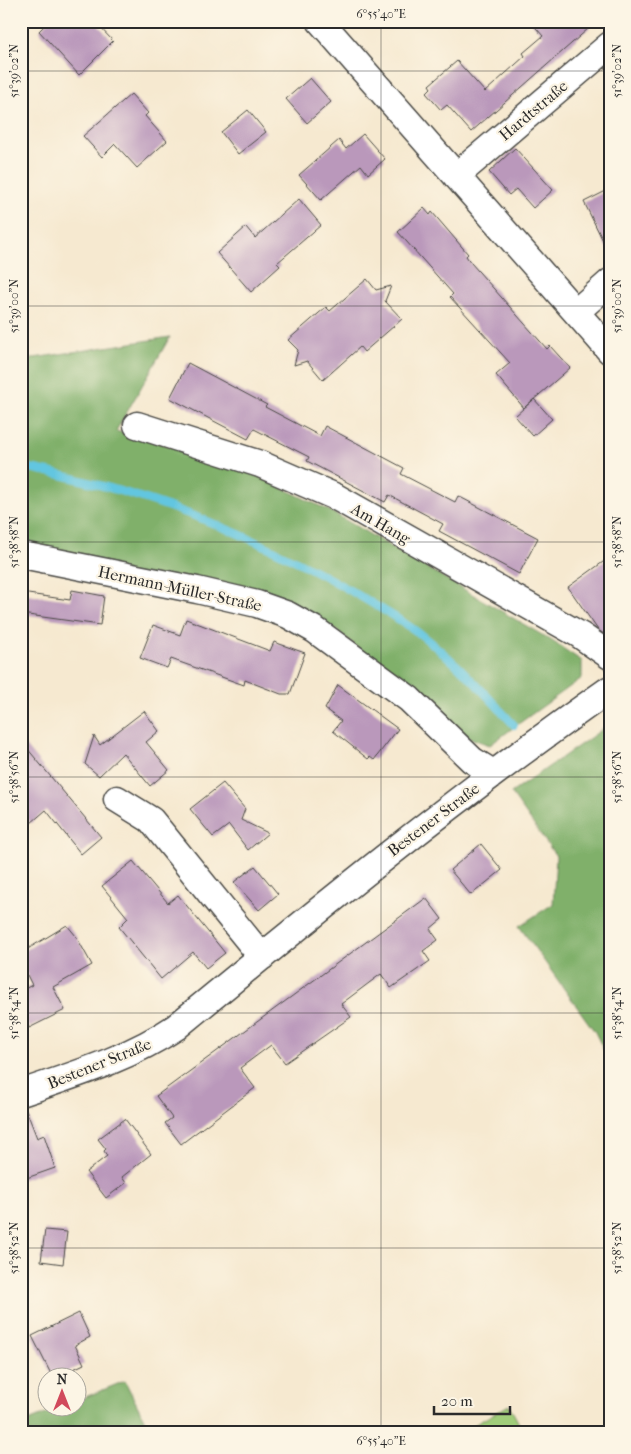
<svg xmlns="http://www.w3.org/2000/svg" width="631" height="1454" font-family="'IM FELL French Canon',serif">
  <rect width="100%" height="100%" fill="#fcf5e5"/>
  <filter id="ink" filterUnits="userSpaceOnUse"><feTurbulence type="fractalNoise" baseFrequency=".02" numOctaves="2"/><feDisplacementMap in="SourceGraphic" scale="10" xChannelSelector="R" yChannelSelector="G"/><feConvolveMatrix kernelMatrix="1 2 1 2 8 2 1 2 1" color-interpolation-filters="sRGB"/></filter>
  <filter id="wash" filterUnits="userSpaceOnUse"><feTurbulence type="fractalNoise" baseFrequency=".0096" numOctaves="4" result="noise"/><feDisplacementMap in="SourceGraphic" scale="20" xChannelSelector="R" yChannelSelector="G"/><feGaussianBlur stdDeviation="1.12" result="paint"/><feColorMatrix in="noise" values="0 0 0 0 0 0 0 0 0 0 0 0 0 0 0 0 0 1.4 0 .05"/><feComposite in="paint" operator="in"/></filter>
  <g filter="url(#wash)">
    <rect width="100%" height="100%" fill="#f6e9d0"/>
    <path fill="#a0cd7a" stroke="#667c52" d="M509,1405L524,1433H460Z"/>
    <path fill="#80b06a" stroke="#566e4a" d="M170,337L116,431L192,452L260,477L330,511L549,639L582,661V678L517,725C489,694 460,664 428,638C401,616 369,598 338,582C311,566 283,551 255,538C180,504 101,480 21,463V360Z
      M21,467C137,491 249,533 351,593C375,607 400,621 422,638C456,664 485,695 513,728L490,745L467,737L336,630L21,545Z
      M610,724V1063L595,1032L519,926L553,904L556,856L511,793Z
      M125,1381L151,1433H21V1424L63,1407L78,1406V1400Z"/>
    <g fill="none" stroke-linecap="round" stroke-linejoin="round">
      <path stroke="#62c6e0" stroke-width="8" d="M21,466C141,491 253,532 358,595C383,610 409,624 431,643C462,667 488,697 514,725"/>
    </g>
    <g id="blocks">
      <path fill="#ba98bb" d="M49,21H94L113,41L79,75L39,31Z
        M530,21H597L471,132L447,105L441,110L426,93L431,88L429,85L457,61L485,92L525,56L523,53L543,36Z
        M310,78L331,102L307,123L286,99Z
        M131,94L148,113L145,116L167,141L137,168L115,144L102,157L83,136Z
        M248,110L266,132L238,154L221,132Z
        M363,134L385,159L368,174L361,165L321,200L299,175L339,140L346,149Z
        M515,148L553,190L533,208L516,189L509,195L489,172Z
        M610,189V255L584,202Z
        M299,199L321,225L277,263L280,266L251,292L217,253L246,227L255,238Z
        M424,208L430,215L432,212L468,254L466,256L471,263L547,349L550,346L570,368L524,408L496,375L510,363L450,297L453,294L398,232Z
        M367,279L376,290L391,286L385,301L402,319L364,352L360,347L323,380L307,361L294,365L298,350L288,340L326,307L330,311Z
        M188,363L267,405L265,407L320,436L325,426L404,468L401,474L455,502L458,496L538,538L519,574L439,531L443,524L389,495L385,502L307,461L309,457L254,429L248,439L170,398Z
        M534,399L552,419L533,436L515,416Z
        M610,557V638L598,630L568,587Z
        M72,590L104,596L100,625L21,614V593L70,600Z
        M186,619L270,651L274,642L305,653L290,694H281L245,680L244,685L171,659L167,668L140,658L153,625L180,635Z
        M338,685L398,729L374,760L370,757L368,759L333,731L341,721L325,709Z
        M144,711L159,731L146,742L169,770L150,786L123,753L99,776L85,764L94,736L100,745Z
        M21,741L101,837L81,854L46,810L31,823L21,812Z
        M223,783L245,809L241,820L268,833L248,850L229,825L213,837L190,809Z
        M481,844L502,870L471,895L450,870Z
        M133,861L168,903L178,895L225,953L206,968L193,952L161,979L119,927L128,918L102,886Z
        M255,866L278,894L259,910L234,882Z
        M426,898L442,919L430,929L438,940L423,951L430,961L391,988L381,974L341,1004L351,1017L285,1063L271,1045L240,1068L255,1088L181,1144L165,1123L172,1118L156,1096Z
        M67,925L76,936L92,965L53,987L65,1010L29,1028L21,1012V991L32,985L21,963V953Z
        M25,1107L37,1138L44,1135L55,1168L21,1180V1108Z
        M125,1119L151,1154L122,1177L126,1183L106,1198L86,1172L107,1156L104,1151L106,1149L98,1139Z
        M45,1230L67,1232L63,1264L41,1261Z
        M79,1313L90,1337L75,1345L84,1364L59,1376H52L32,1336Z"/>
    </g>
  </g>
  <g filter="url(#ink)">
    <use href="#blocks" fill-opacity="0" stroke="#494844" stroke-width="1"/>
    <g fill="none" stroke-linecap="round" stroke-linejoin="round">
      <g stroke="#494844" stroke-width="29">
        <path id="minor" d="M320,21L610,351
          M456,176L610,45
          M576,312L610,282
          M137,425L260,464L336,497L580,635L610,656
          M21,557L27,556L197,590L257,604L288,615L315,630L409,699L472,760L493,773
          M117,799L151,820L262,957
          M21,1093C74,1075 130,1058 176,1027C318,910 460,794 610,689"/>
      </g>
      <use href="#minor" stroke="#fff" stroke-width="26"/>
    </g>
  </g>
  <path fill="none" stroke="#2b2b2b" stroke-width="1" stroke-opacity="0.45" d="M381,21V1433M21,71H610M21,306H610M21,542H610M21,777H610M21,1013H610M21,1248H610"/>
  <g text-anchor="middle" stroke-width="4.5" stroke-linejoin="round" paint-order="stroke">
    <g font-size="16" fill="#2b2b2b" stroke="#fcf5e5">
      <text transform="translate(533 110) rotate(-40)" y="6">Hardtstraße</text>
      <text transform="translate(381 523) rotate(30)" y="6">Am Hang</text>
      <text transform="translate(180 588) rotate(12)" y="6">Hermann-Müller-Straße</text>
      <text transform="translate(433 819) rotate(-37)" y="6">Bestener Straße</text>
      <text transform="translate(99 1063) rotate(-22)" y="6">Bestener Straße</text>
    </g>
  </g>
  <rect width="631" height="1454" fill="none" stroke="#fcf5e5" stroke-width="55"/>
  <g transform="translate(62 1392)"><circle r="24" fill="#fcf5e5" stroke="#a8a49b"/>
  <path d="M0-4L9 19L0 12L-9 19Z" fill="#d1495b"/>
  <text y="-8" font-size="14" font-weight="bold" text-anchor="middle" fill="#2b2b2b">N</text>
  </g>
  <path d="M434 1406v8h76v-8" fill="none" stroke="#2b2b2b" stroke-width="2.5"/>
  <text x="441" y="1406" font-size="15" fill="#2b2b2b" stroke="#fcf5e5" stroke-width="4" paint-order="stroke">20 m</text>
  <rect x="28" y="28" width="576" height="1398" fill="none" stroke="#2b2b2b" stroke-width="2"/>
  <g font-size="12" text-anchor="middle" fill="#2b2b2b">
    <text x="381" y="18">6°55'40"E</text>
    <text transform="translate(14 71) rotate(-90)" y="4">51°39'02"N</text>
    <text transform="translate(617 71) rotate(-90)" y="4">51°39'02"N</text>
    <text transform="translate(14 306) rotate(-90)" y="4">51°39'00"N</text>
    <text transform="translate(617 306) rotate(-90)" y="4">51°39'00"N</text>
    <text transform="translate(14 542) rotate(-90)" y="4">51°38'58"N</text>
    <text transform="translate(617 542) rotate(-90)" y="4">51°38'58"N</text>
    <text transform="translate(14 777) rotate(-90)" y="4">51°38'56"N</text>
    <text transform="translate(617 777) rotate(-90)" y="4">51°38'56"N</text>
    <text transform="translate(14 1013) rotate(-90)" y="4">51°38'54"N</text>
    <text transform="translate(617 1013) rotate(-90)" y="4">51°38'54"N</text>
    <text transform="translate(14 1248) rotate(-90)" y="4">51°38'52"N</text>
    <text transform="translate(617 1248) rotate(-90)" y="4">51°38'52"N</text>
    <text x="381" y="1445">6°55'40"E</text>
  </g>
</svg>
